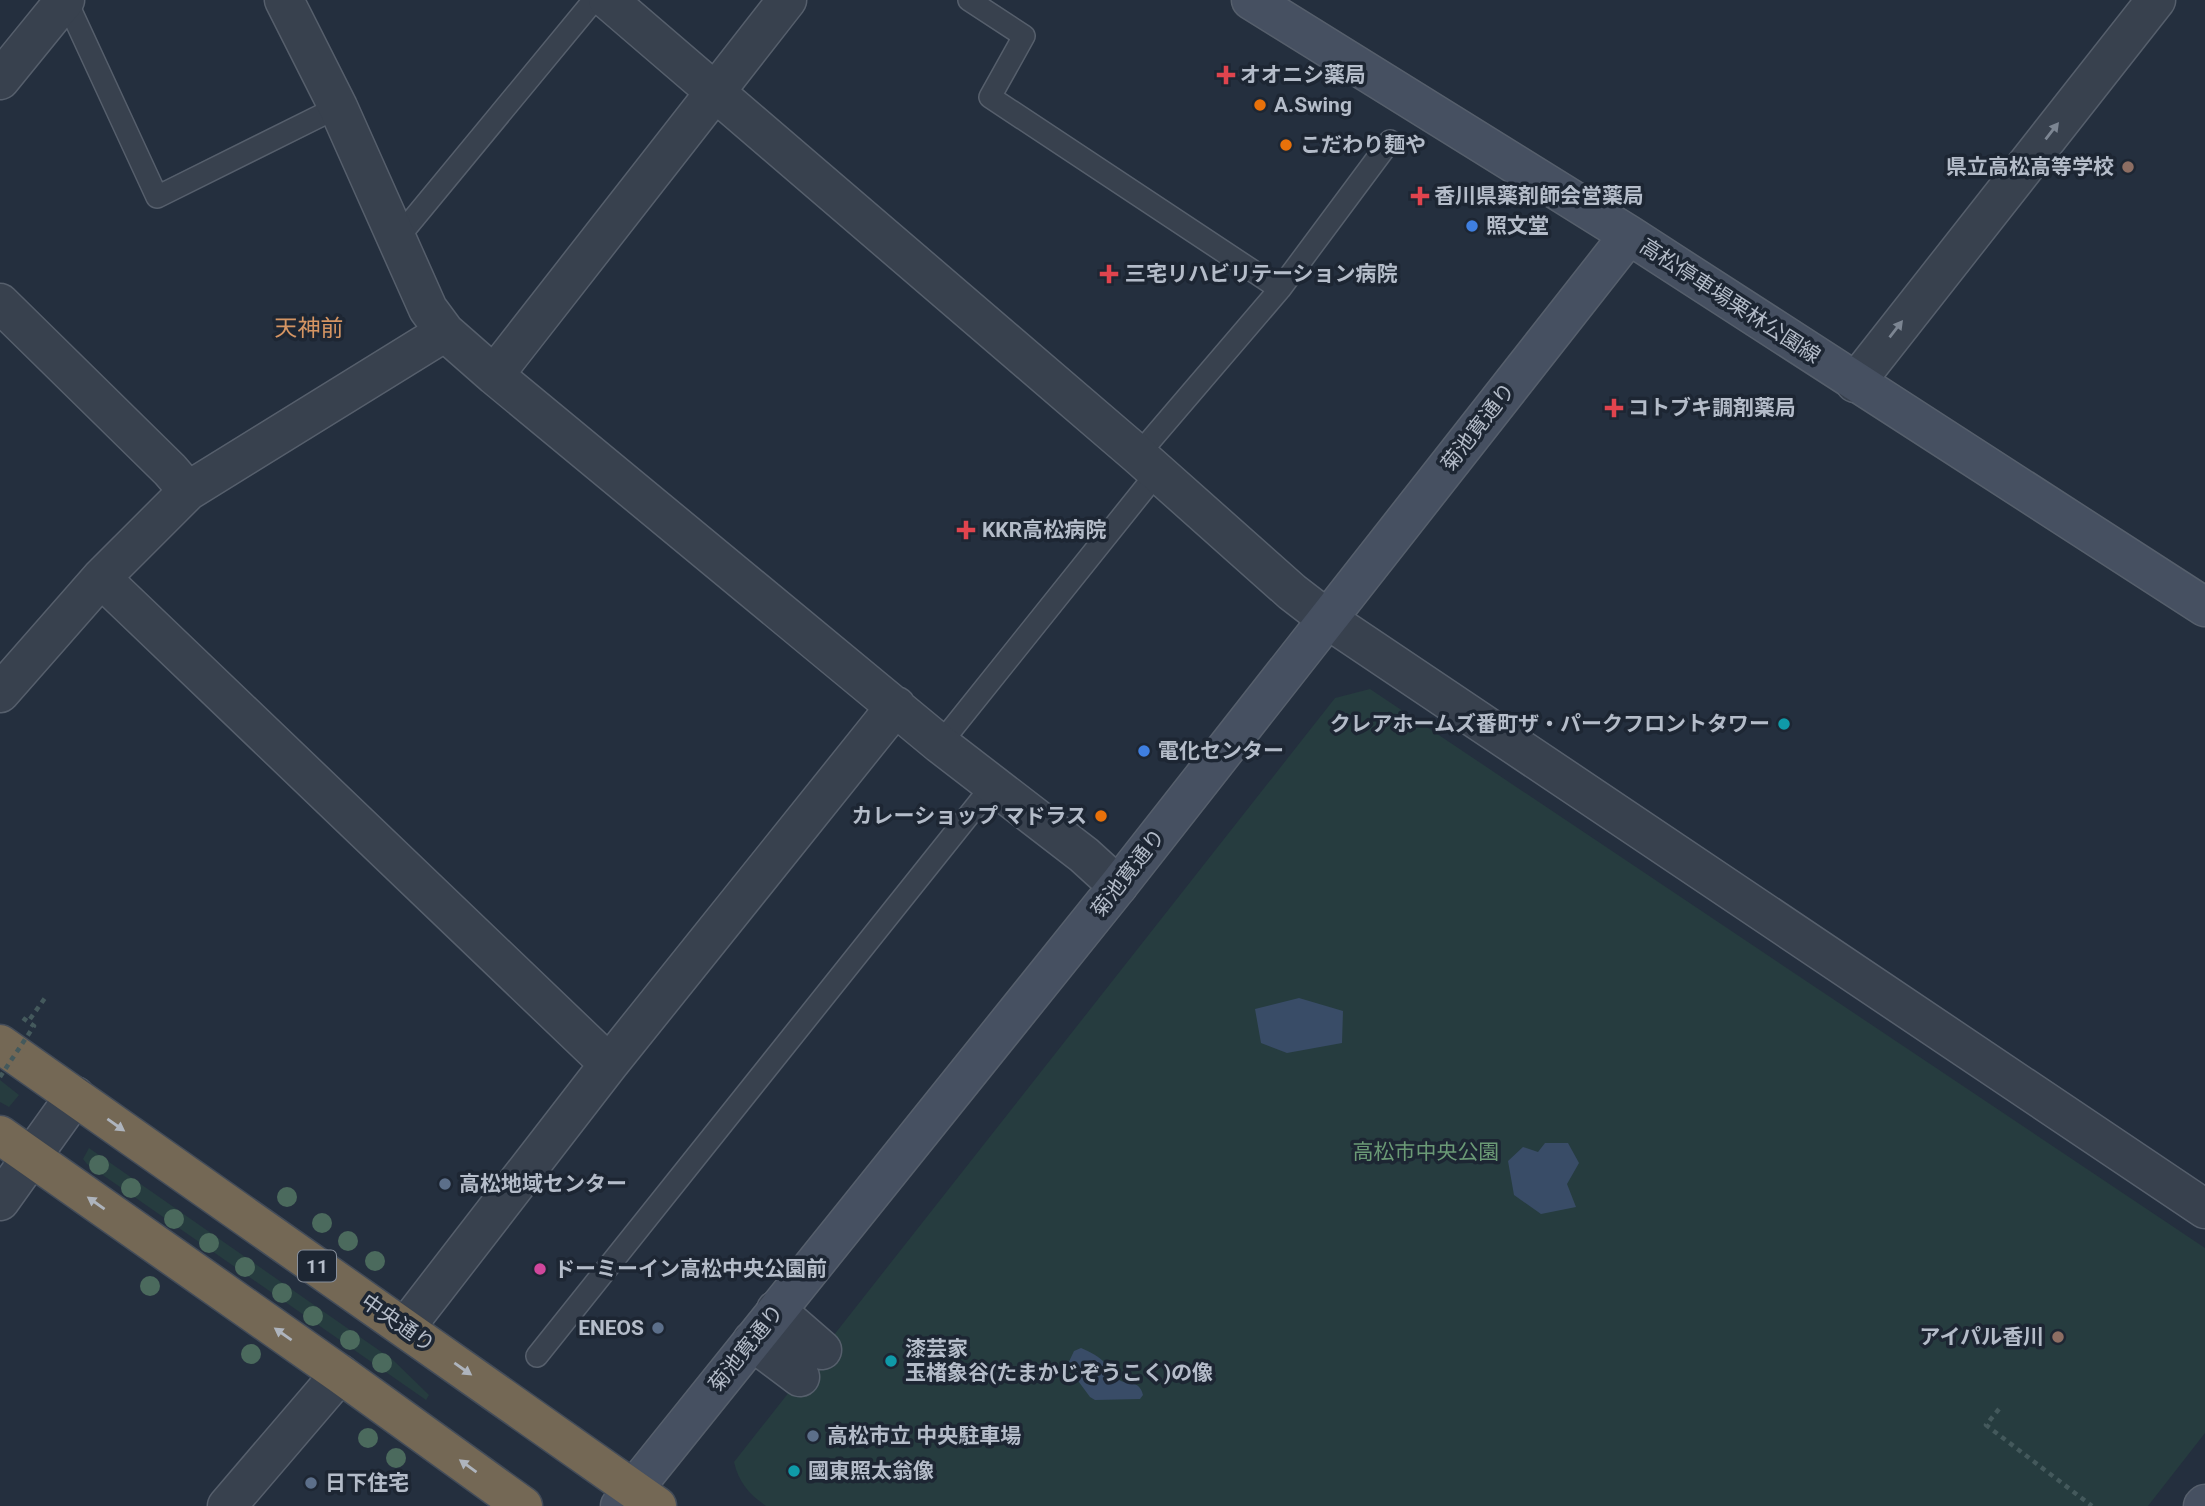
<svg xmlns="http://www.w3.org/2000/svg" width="2205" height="1506" font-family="Roboto,'Noto Sans JP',sans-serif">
  <rect width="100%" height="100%" fill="#242f3e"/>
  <path fill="#263c3f" d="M1370,689L2205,1248V1433L2148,1506H766C749,1494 739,1483 734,1462L1335,698Z
    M0,1080L19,1095L9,1107L0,1102Z
    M89,1148L393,1360L429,1395L426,1400L87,1164L83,1159Z"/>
  <path fill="#394c67" d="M1299,998L1343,1011L1342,1043L1287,1053L1261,1043L1255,1009Z
    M1545,1143H1568L1579,1163L1567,1184L1576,1207L1541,1214L1514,1195L1508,1161L1523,1147L1538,1152Z
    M1081,1348C1090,1352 1099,1356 1106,1364C1109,1369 1111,1375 1116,1378C1127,1387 1139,1378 1143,1395L1140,1399L1095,1400L1090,1397L1067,1366L1074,1351Z"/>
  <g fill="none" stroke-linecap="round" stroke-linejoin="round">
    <g stroke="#565f6c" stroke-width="24">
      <path id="lane" d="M66,0L157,197L338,107
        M969,0L1024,36L990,97L1280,289
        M396,240L594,0
        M1138,455L1280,289L1390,141
        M940,744L1157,473
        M537,1356L993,785"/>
    </g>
    <g stroke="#565f6c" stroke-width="41">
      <path id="street" d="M284,0L338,107L428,309L445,332L494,375L940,744L1084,855L1118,886
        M608,0L1138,455L1292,592L1327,619L2205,1209
        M0,80L65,0
        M0,303L170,470L188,491
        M494,375L787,0
        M1855,383L2156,0
        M101,578L609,1064
        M0,693L101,578L188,491L445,332
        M0,1201L75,1096
        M776,1310L822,1350
        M405,1328L609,1064L896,706
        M752,1341L800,1377
        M227,1506L340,1374"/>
    </g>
    <g stroke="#565f6c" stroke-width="41">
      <path id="secondary" d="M1251,0L1629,235L2205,607
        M620,1506L1118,886L1629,235
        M2203,1506L2205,1504"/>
    </g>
    <g stroke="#434c59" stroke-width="41">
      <path id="highway" d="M0,1044L657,1506
        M0,1135L340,1374L523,1506"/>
    </g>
    <path stroke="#44595c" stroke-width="4.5" stroke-dasharray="5 5" stroke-linecap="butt" d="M30,1019L45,998
      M1999,1409L1986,1425L2092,1506"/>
    <use href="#lane" stroke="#38414e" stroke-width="21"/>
    <use href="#street" stroke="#38414e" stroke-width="38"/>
    <use href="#secondary" stroke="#465061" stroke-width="38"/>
    <use href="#highway" stroke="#746855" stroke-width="38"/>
    <path stroke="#44595c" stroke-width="4.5" stroke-dasharray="5 5" stroke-linecap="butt" d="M0,1077L34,1026L20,1016"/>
  </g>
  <g fill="#4b6a5d">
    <circle cx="99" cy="1165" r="10"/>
    <circle cx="131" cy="1188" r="10"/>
    <circle cx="287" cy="1197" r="10"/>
    <circle cx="174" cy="1219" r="10"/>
    <circle cx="322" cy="1223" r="10"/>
    <circle cx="348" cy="1241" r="10"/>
    <circle cx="209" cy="1243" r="10"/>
    <circle cx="375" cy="1261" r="10"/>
    <circle cx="245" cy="1267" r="10"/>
    <circle cx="150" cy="1286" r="10"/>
    <circle cx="282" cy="1293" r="10"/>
    <circle cx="313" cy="1316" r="10"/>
    <circle cx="350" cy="1340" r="10"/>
    <circle cx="251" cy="1354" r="10"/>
    <circle cx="382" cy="1363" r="10"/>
    <circle cx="368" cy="1438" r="10"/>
    <circle cx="396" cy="1458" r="10"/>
  </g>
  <defs><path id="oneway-solid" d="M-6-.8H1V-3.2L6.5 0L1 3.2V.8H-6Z" transform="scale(1.75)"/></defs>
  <g fill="#7c8592">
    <use href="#oneway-solid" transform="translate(2052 131) rotate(-52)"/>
    <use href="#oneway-solid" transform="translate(1896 329) rotate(-52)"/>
  </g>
  <g fill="#aeb4bd">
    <use href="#oneway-solid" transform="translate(116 1125) rotate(35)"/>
    <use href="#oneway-solid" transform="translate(96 1203) rotate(-145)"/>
    <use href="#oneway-solid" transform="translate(283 1334) rotate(-145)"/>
    <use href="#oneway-solid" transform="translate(463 1369) rotate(35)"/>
    <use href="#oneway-solid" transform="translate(468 1466) rotate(-144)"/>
  </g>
  <g fill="#e0444e" stroke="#1d2633" stroke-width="2.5">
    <path d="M1222.5 64.5h7v7h7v7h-7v7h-7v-7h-7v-7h7z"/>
    <path d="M1416.5 185.5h7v7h7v7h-7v7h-7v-7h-7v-7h7z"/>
    <path d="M1105.5 263.5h7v7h7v7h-7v7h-7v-7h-7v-7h7z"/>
    <path d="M1610.5 397.5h7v7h7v7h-7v7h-7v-7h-7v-7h7z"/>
    <path d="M962.5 519.5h7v7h7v7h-7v7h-7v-7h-7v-7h7z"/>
  </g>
  <g fill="#e8710a" stroke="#1d2633" stroke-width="2.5">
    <circle cx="1260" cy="105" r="7"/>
    <circle cx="1286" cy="145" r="7"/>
    <circle cx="1101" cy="816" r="7"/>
  </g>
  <g fill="#8d6e63" stroke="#1d2633" stroke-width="2.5">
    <circle cx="2128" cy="167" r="7"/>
    <circle cx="2058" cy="1337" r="7"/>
  </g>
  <g fill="#3f7fe0" stroke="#1d2633" stroke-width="2.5">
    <circle cx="1472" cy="226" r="7"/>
    <circle cx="1144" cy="751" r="7"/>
  </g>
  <g fill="#0f9aa8" stroke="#1d2633" stroke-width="2.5">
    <circle cx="1784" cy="724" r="7"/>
    <circle cx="891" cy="1361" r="7"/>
    <circle cx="794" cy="1471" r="7"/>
  </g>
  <g fill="#5c6f8a" stroke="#1d2633" stroke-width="2.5">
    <circle cx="445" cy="1184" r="7"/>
    <circle cx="658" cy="1328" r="7"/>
    <circle cx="813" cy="1436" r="7"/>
    <circle cx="311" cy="1483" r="7"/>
  </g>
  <circle fill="#d1479c" stroke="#1d2633" stroke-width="2.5" cx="540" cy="1269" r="7"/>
  <g text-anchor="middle" stroke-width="7" stroke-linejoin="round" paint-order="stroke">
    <rect fill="#1d2633" stroke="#878f9c" stroke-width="2" x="298" y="1250.5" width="38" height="31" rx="5"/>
    <g font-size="19" font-weight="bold" fill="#b4bcc9">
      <text x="317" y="1273">11</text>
    </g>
    <g font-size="21" font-weight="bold" fill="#b4bcc9" stroke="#1d2633" text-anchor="start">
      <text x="1240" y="82">オオニシ薬局</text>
      <text x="1274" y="112">A.Swing</text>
      <text x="1300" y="152">こだわり麺や</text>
      <text x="2114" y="174" text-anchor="end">県立高松高等学校</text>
      <text x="1434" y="203">香川県薬剤師会営薬局</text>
      <text x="1486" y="233">照文堂</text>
      <text x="1125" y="281">三宅リハビリテーション病院</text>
      <text x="1628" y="415">コトブキ調剤薬局</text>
      <text x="982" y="537">KKR高松病院</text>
      <text x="1770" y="731" text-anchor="end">クレアホームズ番町ザ・パークフロントタワー</text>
      <text x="1158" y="758">電化センター</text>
      <text x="1087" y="823" text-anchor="end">カレーショップ マドラス</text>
      <text x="459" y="1191">高松地域センター</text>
      <text x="554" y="1276">ドーミーイン高松中央公園前</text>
      <text x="644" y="1335" text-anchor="end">ENEOS</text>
      <text x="2044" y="1344" text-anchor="end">アイパル香川</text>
      <text x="905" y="1356">漆芸家<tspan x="905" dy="24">玉楮象谷(たまかじぞうこく)の像</tspan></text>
      <text x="827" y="1443">高松市立 中央駐車場</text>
      <text x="808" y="1478">國東照太翁像</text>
      <text x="325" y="1490">日下住宅</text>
    </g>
    <g font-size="21" fill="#b4bcc9" stroke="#1d2633">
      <text transform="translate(1730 301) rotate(33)" y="7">高松停車場栗林公園線</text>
      <text transform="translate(1478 427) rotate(-52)" y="7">菊池寛通り</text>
      <text transform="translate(1128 873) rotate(-52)" y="7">菊池寛通り</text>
      <text transform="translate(398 1323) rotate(35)" y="7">中央通り</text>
      <text transform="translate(746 1348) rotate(-51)" y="7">菊池寛通り</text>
    </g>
    <g font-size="21" fill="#6b9a76" stroke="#1d2633">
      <text x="1426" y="1159">高松市中央公園</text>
    </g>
    <g font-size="23" fill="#d59563" stroke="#1d2633">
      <text x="309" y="336">天神前</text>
    </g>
  </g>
</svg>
